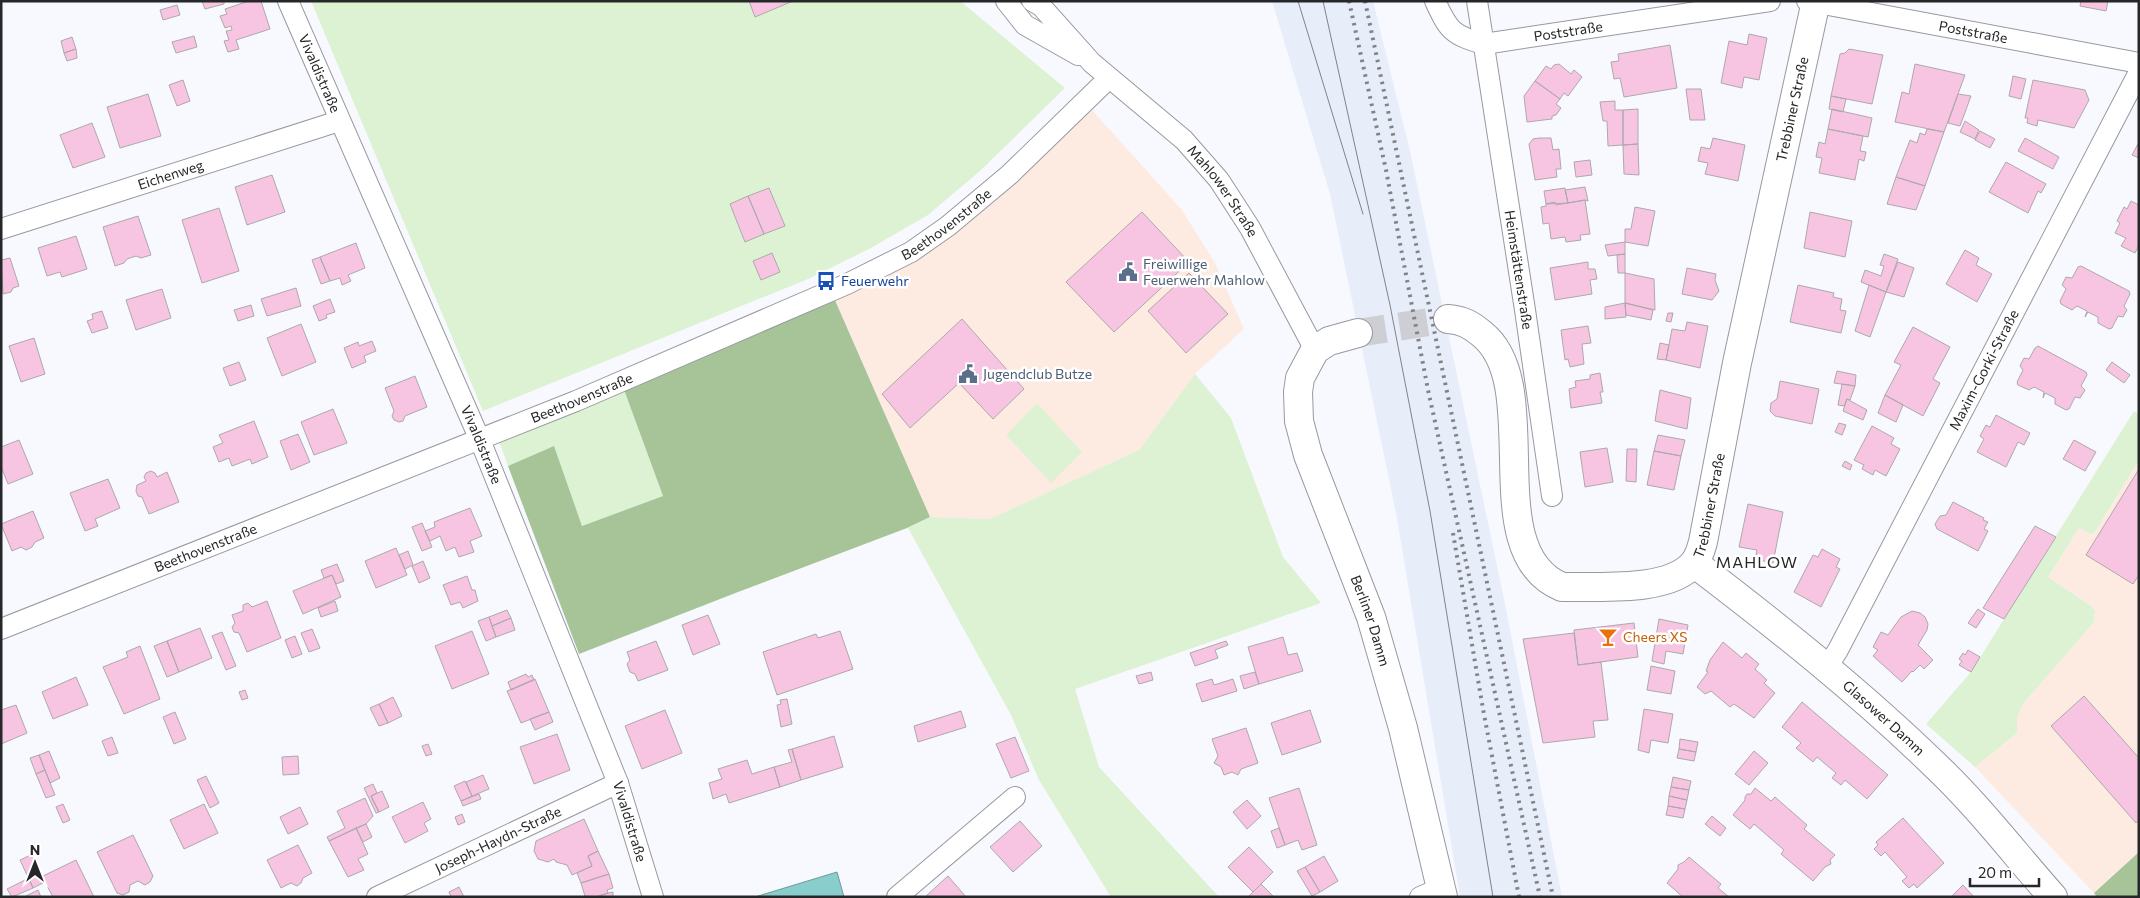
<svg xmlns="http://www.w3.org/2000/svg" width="2140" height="898" font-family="Commissioner,sans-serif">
  <rect width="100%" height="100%" fill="#f7f9ff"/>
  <path fill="#fdebe1" d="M1091,109L1182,210L1215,263L1244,329L1195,374L1139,450L990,519L930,517L834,298Z
    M2139,460V852L2094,893L1975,767L2017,733V718L2023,704L2094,622L2095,611L2091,606L2048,577L2079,528L2093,535Z"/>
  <path fill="#e8edfa" d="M1272,1H1373L1410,151L1505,604L1562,897H1460L1396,513L1330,194Z"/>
  <path fill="#dcf2d3" d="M311,1H960L1065,88L980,171L928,215L869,249L808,279L483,411Z
    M1195,374L1231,418L1283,557L1321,603L1075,689L1099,767L1219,897H1111L1039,780L1011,715L908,528L930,517L990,519L1139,450Z
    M623,387L663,496L582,526L554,447L508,466L497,436Z
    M1037,403L1082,452L1051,483L1006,435Z
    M2134,411L2139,414V460L2093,535L2079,528L2048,577L2091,606L2095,611L2094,622L2023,704L2017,718V733L1975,767L1926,724L1971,672Z"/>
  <path fill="#a6c498" d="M834,298L930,517L907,528L738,592L579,654L508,466L554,446L582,526L663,496L623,387Z
    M2139,852V897H2097L2094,893Z"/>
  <path fill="#89cdcc" stroke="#6b9b9b" d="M837,872L844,897H755Z"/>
  <path fill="#f7c5e2" stroke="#aea8ab" d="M202,1H224V4L205,9Z
    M249,1H261L270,29L236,40L239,49L228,52L224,41L229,40L226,31L232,30L231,26L225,28L220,16L227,14L225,9Z
    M749,1H793L755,17Z
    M2081,1H2108L2106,11L2080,6Z
    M177,5L180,15L163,20L160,10Z
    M1749,34L1767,38L1759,80L1744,77L1742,88L1721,83L1729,41L1747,45Z
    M194,36L197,47L176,53L172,42Z
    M72,37L76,49L64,53L61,41Z
    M1670,45L1677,88L1624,97L1620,78L1614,79L1611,62L1619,61L1618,54Z
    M76,49L77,58L67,61L64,53Z
    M1849,49L1883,55L1872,104L1831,96L1840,54L1845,53Z
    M1559,64L1571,74L1574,70L1582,77L1568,96L1564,93L1560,99L1535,81L1546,66L1551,69L1554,65Z
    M1915,64L1965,75L1944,132L1895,122L1902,92L1909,94Z
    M2013,76L2026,79L2021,99L2009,96Z
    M183,80L190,101L177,106L169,85Z
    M2033,80L2085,90L2089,100L2074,128L2038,120L2037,126L2027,123L2028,118H2025Z
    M1535,81L1560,99L1556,104L1561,108L1556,115L1552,116V119L1527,122L1524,96Z
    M1686,89H1701L1705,120H1690Z
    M148,94L161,136L120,148L107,107Z
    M1958,94L1971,96L1960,126L1948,123Z
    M1831,96L1846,99L1843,112L1829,109Z
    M1615,101V110H1623V145L1608,146L1607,121H1603L1600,102Z
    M1638,109V144L1623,145V110Z
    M1832,109L1872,118L1868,137L1828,129Z
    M1965,121L1979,130L1975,139L1960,132Z
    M92,123L105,157L73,168L60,135Z
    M1828,129L1863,136L1860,151L1866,152L1864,161L1859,159L1855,180L1819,173L1822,158L1816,157L1819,142L1825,144Z
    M1927,129L1944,132L1925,186L1896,177L1910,140L1917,143L1920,133L1925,135Z
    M1980,131L1995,139L1990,148L1975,140Z
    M1539,138H1551L1553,150L1559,149L1561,169H1556L1557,177L1535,180L1529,144L1533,139Z
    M1713,138L1745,145L1738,181L1705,174L1708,163L1698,161L1701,147L1710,149Z
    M2025,138L2059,157L2053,169L2018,151Z
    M2139,142V158L2132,155Z
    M1638,144L1639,175L1624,174L1623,145Z
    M1590,160L1592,175L1576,177L1574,162Z
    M2006,162L2046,184L2041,193L2038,191L2028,213L1989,192Z
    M272,175L285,212L247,225L235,187Z
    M1896,177L1925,186L1916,210L1887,204Z
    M1585,187L1588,201L1585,200L1568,203L1565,190Z
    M769,188L785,226L764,234L748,196Z
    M1565,188L1568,203L1546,204L1544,191Z
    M748,196L764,234L745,242L730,204Z
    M1585,200L1590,234L1580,235L1581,240L1566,242L1565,237L1551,239L1549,223L1543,224L1541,207L1546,206V204L1555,202L1556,205Z
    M2131,201L2139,205V245L2135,253L2121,246L2126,238L2115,233L2120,223L2117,221L2124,207L2127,209Z
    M1635,207L1655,211L1648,246L1625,242V229H1631Z
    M219,208L239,271L202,283L182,220Z
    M1142,212L1189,262L1114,332L1066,282Z
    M1810,212L1852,221L1845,257L1804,248Z
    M138,216L151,255L141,258L136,256L127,259L124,263L115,266L103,227Z
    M76,236L87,269L62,277L60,272L47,276L38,248Z
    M1625,242V254L1608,256L1605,245Z
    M356,243L365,268L348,275L351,281L342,285L340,278L330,281L320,257Z
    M1965,250L1979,258L1976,265L1992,274L1977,302L1946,284Z
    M772,253L780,272L761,280L753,261Z
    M1625,254V273H1618L1617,255Z
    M1884,254L1898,259L1886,292L1861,282L1865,270L1881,276L1884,266L1880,265Z
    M320,257L330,281L321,284L312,260Z
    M10,258L19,286L13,288L11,292L3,294L1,260Z
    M1588,262V269H1595L1597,279L1590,280L1592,294L1555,300L1550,268Z
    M1898,262L1914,268L1904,297L1886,292Z
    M2081,266L2129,291L2130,294L2124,306L2127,310L2123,317L2118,316L2112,328L2109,329L2098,323V317L2088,312L2085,317L2087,311L2077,306L2072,310L2061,304L2060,301L2066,289L2062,285L2066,277L2072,278L2078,267Z
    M1687,268L1716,274L1715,280L1719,291L1712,300L1682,294Z
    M1189,273L1228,314L1186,353L1148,311Z
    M1625,273L1654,279L1655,310L1625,303Z
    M1798,285L1834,293L1833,297L1842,299L1840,310L1846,311L1841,333L1790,322Z
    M1869,285L1886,292L1870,337L1855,331Z
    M296,288L301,306L267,316L261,299Z
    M162,289L171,318L136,330L126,300Z
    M330,299L335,312L326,315L327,318L319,321L313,306Z
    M1625,303L1653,310L1651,320L1626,315Z
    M1625,303L1626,317L1605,319V307Z
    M251,305L254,316L238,321L234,310Z
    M102,311L108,328L92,333L87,321L93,319L92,314Z
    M1668,313H1673L1671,322L1666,321Z
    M962,319L1024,389L993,419L959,383L910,428L882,394Z
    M1687,322L1708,326L1700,368L1666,360L1672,329L1685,331Z
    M301,324L316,362L282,376L267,338Z
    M1588,326L1591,343L1582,344L1584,364L1570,367L1568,359L1565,360L1561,330Z
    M1913,327L1950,347L1933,379L1940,383L1923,416L1885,395L1901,365L1894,362Z
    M34,338L45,374L21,382L9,346Z
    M372,341L376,351L364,356L366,362L352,368L344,348L358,342L359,346Z
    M1660,343L1669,345L1666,360L1657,359Z
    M2038,346L2086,372L2087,375L2081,386L2085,390L2080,398L2075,397L2069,409L2066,410L2055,404V398L2045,393L2043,398L2044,392L2034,387L2029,390L2018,385L2017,382L2023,370L2020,366L2024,358L2029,359L2035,348Z
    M239,362L246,380L230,386L223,368Z
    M2112,362L2130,375L2124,383L2106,370Z
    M1837,371L1856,375L1855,386L1834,383Z
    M1600,373L1603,392H1600L1602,403L1571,408L1569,389L1576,387L1575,381L1590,379V375Z
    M415,376L427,407L405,416L403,421L399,422L394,420L392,416L394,411L385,388Z
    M1780,381L1819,389L1812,424L1775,416L1770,411L1771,403L1777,399Z
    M1842,384L1855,386L1850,400L1847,399L1844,406L1838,405Z
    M1660,390L1691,398L1687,429L1655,421Z
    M1885,395L1903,405L1896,422L1878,413Z
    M1847,399L1867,410L1863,420L1843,411Z
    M333,409L347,443L314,455L301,422Z
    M1996,415L2030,433L2024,445L2018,442L2006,467L1977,452L1984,439L1980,436L1986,425L1990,427Z
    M254,421L268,457L252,464L250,459L232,466L229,458L219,462L213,447L223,443L219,435Z
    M1839,423L1846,425L1842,435L1835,432Z
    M1872,426L1894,438L1891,444L1900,449L1886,476L1875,470L1873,475L1862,469L1864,465L1854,460Z
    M298,434L310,462L291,470L280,441Z
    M1658,435L1685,440L1681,456L1654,451Z
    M19,440L33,474L8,484L1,466V447Z
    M2074,440L2096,452L2085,471L2063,459Z
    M1607,448L1613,482L1585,487L1580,452Z
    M1627,449H1637L1636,482L1626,481Z
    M1654,451L1681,456L1674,490L1647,485Z
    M1845,461L1852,465L1850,470L1842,466Z
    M2139,469V575L2133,584L2086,555Z
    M151,471L155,473L157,477L167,472L179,502L149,514L142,497L138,496L136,491L137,485L146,481L144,477L146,473Z
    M108,479L120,508L95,519L98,526L85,531L70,493Z
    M1953,502L1984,518L1983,520L1988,522L1984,529L1988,531L1978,551L1937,529L1935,524L1940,516L1946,515Z
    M1748,504L1783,512L1773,563L1755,559L1757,550L1739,547Z
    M470,508L482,536L470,541L474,552L459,557L455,547L446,551L440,536L430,541L425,531L435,527L434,522Z
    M33,511L44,538L35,542L32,547L26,550L21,547L12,551L1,524Z
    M422,523L432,547L422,551L412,527Z
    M2035,526L2056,537L2004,619L1983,608Z
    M396,548L407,575L376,588L365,561Z
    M1822,549L1840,559L1836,567L1840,569L1821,607L1794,592L1813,555L1818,557Z
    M408,551L413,565L405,569L399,555Z
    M423,561L430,578L419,583L412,566Z
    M337,564L344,581L336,584L332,575L324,578L321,570Z
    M332,575L341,597L303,614L293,591Z
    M467,576L472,590H475L478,601L463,608L460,602L451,605L443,585Z
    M267,601L281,638L247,652L239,633L234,632L232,627L235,623L232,615L243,611V605L248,603L252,607Z
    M335,601L338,611L321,617L318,608Z
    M1978,609L1985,614L1976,628L1968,623Z
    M507,610L511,618L492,626L489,617Z
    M1912,611L1920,613L1925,617L1928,624L1927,630L1918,645L1933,660L1924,669L1920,665L1913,672L1912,671L1902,682L1873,656L1878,650L1873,647L1881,632L1888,635L1901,617Z
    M708,615L720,644L693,655L682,625Z
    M489,617L496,637L486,641L478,621Z
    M511,618L515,630L496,637L492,626Z
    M1659,619L1688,625L1683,654L1666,651L1664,664L1652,661Z
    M1634,623L1638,657L1578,665L1574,630Z
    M200,628L212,658L179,672L167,641Z
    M312,629L320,648L309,652L301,633Z
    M472,631L489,674L452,689L435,646Z
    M840,631L853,669L777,695L763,652L816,634L818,638Z
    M222,632L236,666L226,670L212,636Z
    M1574,633L1578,665L1601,662L1608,720L1593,721L1595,737L1543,743L1523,639Z
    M295,636L302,654L292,658L285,640Z
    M1283,637L1288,655L1297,653L1303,671L1259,684L1248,647Z
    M167,641L179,672L167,677L154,646Z
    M656,641L668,670L638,681L635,674L630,672L627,664L630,660L627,652Z
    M1226,641L1228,645L1215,650L1218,658L1195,666L1190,653Z
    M1723,642L1742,658L1746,653L1759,664L1755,669L1767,680L1764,683L1775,693L1754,718L1734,704L1730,707L1711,691L1705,694L1697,687L1708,672L1706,671L1710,660Z
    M140,646L160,699L124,714L103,667L128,657L126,652Z
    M1968,650L1980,657L1971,672L1959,665L1962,661L1959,659L1963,653L1965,655Z
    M1651,666L1675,671L1671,694L1647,690Z
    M1151,672L1153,680L1139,684L1136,676Z
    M1255,672L1259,684L1244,689L1240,676Z
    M526,674L528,677L532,675L534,680L511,690L508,682Z
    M76,677L88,705L53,719L42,692Z
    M535,679L549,712L521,723L507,691Z
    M1212,679L1214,685L1233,679L1237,691L1202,702L1196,684Z
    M245,690L248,698L242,700L239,692Z
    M2084,696L2139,758V820L2136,823L2051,726Z
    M393,697L402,716L388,723L379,704Z
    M787,699L792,724L781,727L777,705L781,704L780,700Z
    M1802,702L1888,775L1867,799L1845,780L1841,785L1832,778L1836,773L1817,757L1813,762L1796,748L1801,743L1782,727Z
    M379,704L388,723L379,726L370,708Z
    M16,705L27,733L1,744V710Z
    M1644,709L1673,714L1668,743L1651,740L1649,753L1638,750Z
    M665,710L682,753L642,769L625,726Z
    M1310,710L1321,742L1282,755L1271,723Z
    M961,711L966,727L918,742L914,726Z
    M175,712L186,739L174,744L163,717Z
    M549,712L553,722L535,730L530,719Z
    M1246,728L1258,763L1241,769L1238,775L1232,772L1224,775L1221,767L1214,763L1218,756L1212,739Z
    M557,734L570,770L534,784L520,747Z
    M834,736L843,767L801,780L792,749Z
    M112,737L118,753L108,756L102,741Z
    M1015,737L1029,771L1011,778L996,744Z
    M1680,739L1698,742L1696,752L1679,749Z
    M428,744L432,754L426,756L422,746Z
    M792,749L801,780L780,787L774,767L792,762L788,750Z
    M1679,749L1696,752L1694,761L1677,758Z
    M49,751L60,778L50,783L39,755Z
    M1754,751L1768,763L1749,785L1735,774Z
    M39,755L45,770L36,774L30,758Z
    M298,756L299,774L283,775L282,757Z
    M747,760L752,774L774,767L780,787L729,803L726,794L713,799L709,783L722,779L718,769Z
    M45,770L55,795L46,798L36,774Z
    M483,775L489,789L472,796L466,782Z
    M206,776L219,803L210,808L197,780Z
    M1673,777L1691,781L1689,790L1671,787Z
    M465,781L472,796L461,801L454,786Z
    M373,784L377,793L371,796L379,812L376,813L364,788Z
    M1671,787L1689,790L1687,800L1669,796Z
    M1299,788L1317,845L1302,850L1298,840L1285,845L1269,798Z
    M1755,788L1771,801L1775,797L1807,825L1804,829L1835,855L1830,860L1831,864L1825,867L1813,881L1781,854L1784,850L1754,824L1750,829L1733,815L1745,800V797L1747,794H1751Z
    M382,791L389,807L379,812L371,796Z
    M479,794L481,799L463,806L461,801Z
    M1669,796L1687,800L1685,809L1668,806Z
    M365,798L373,816L366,824L329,841L327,837L345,828L337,811Z
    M1247,800L1261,816L1247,829L1233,812Z
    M423,802L431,819L424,823L428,831L405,843L392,817Z
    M63,804L70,820L63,823L56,807Z
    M204,804L218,833L184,849L170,820Z
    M1668,806L1685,809L1683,818L1666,815Z
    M300,807L308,824L288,834L280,817Z
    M462,814L465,822L458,825L455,817Z
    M1712,816L1726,828L1720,836L1705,824Z
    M1903,818L1944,863L1917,888L1914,884L1909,888L1902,881L1907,877L1885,852L1881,856L1874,849L1878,845L1876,842Z
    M584,819L598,851L588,856L592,866L572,875L567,865L556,862L554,859L548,862L538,859L534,851L536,841Z
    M1020,821L1042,846L1013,872L990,847Z
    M366,824L372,837L363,842L356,828Z
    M356,828L368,854L358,859L364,870L348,877L329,841Z
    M1279,828L1285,845L1277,848L1271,831Z
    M133,835L153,876L150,882L145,885L138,881L130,885L129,892L123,895L117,893L97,852Z
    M298,845L312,873L303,878L301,883L297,886L291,883L281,888L267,860Z
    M1249,847L1273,872L1253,892L1228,867Z
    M598,851L609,874L581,883L577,873L592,866L588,856Z
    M33,854L43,876L76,860L94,897H53L45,882L33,888L20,860Z
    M1324,856L1338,881L1320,892L1305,867Z
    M1689,857L1721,884L1718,888L1729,897H1683L1667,883L1678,869V865L1684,862Z
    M1305,867L1320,892L1312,896L1297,871Z
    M609,874L613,888L607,890L608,893L596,897L585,896L581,883Z
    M948,876L966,897H925Z
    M29,878L33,888L12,897L7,889Z
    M1261,884L1274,897H1248Z
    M1963,885L1974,897H1951Z
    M459,887L464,897H451L449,892Z
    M38,890L41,897H24Z
    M613,892V897H596L608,893Z"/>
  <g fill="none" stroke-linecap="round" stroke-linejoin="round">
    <path stroke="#cdcfd4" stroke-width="28" stroke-dasharray="28 14" stroke-linecap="butt" d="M1358,333L1448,319"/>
    <g stroke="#97999f" stroke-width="22">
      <g id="street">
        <path id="s1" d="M288,1L480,440L618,783L653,897"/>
        <path d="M1006,1L1025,25L1078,55"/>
        <path id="s2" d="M1032,1L1041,6L1092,63L1184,140L1219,180L1250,228L1315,350"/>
        <path id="s3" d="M1435,1C1449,31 1452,35 1484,44L1770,1"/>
        <path id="s4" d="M1477,1L1525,310L1552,496"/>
        <path id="s5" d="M1807,1L2139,63"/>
        <path id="s6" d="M1,229L339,121"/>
        <path id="s7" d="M1,629L576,401L847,284L911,252L948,226L1009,175L1109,78"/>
        <path id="s8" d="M1827,667L1838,650L2139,72"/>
        <path id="s9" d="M377,897L618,783"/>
        <path d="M897,897L1015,797"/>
        <path d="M1420,897L1441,888"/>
      </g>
    </g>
    <g stroke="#97999f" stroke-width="30">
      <g id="secondary">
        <path id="s10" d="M1448,319C1463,320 1471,325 1482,334C1547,386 1476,552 1562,587C1598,586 1669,593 1694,563C1699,557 1701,549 1703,542L1737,363L1816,1"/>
        <path id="s11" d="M1358,333L1329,341L1315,350L1300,378L1298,392L1299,421L1308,455L1371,617L1403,728L1443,897"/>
        <path id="s12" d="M1694,563C1778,627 1861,693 1937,767C1979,807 2014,853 2053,897"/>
      </g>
    </g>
    <use href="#street" stroke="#fff" stroke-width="20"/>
    <use href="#secondary" stroke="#fff" stroke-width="28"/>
    <path stroke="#828387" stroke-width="1" d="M1298,1L1363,214
      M1323,1L1390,305L1430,511L1493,897"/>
    <path stroke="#828387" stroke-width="4" stroke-dasharray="2.5 5" stroke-linecap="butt" d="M1349,1L1386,170L1428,390L1540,897
      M1365,1L1553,897
      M1453,533L1483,709L1519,897"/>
  </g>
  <defs>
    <g id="civic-bare" transform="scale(1.5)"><path d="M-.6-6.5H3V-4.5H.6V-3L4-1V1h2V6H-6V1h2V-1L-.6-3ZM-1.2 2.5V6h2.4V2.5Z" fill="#5c6f8a" stroke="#fff" stroke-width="2.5" paint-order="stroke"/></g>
    <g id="bus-bare" transform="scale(1.5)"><path d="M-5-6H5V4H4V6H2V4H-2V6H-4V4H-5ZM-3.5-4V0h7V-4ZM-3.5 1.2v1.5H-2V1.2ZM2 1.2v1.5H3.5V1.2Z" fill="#1a4fb4" stroke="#fff" stroke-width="2.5" paint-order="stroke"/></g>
    <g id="bar-bare" transform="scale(1.5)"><path d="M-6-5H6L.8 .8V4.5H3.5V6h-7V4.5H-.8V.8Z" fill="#e8710a" stroke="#fff" stroke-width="2.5" paint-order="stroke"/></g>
  </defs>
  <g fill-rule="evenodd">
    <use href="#civic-bare" x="1128" y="272"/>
    <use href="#bus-bare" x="826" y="281"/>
    <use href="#civic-bare" x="968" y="374"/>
    <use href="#bar-bare" x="1608" y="637"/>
  </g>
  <g text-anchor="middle" stroke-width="5" stroke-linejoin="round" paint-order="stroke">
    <g font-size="14" fill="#262729" stroke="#fff">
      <text dy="5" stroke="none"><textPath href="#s3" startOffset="154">Poststraße</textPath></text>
      <text dy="5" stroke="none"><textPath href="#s5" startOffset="169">Poststraße</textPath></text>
      <text dy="5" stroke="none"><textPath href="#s1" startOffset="79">Vivaldistraße</textPath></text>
      <text dy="5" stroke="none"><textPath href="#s10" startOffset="919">Trebbiner Straße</textPath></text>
      <text dy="5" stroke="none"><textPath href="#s6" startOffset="178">Eichenweg</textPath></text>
      <text dy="5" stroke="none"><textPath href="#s2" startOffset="271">Mahlower Straße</textPath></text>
      <text dy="5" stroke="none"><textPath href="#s7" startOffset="1030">Beethovenstraße</textPath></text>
      <text dy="5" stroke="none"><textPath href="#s4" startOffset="272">Heimstättenstraße</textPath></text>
      <text dy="5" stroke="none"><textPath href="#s8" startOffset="336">Maxim-Gorki-Straße</textPath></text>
      <text dy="5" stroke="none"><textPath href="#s7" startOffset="625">Beethovenstraße</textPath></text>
      <text dy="5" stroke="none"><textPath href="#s1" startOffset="484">Vivaldistraße</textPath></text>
      <text dy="5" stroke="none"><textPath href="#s10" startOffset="514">Trebbiner Straße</textPath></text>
      <text dy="5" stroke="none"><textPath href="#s7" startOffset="220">Beethovenstraße</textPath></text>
      <text dy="5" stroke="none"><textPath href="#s11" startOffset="334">Berliner Damm</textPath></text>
      <text dy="5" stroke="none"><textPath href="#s12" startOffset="245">Glasower Damm</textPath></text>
      <text dy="5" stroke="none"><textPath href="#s1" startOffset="889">Vivaldistraße</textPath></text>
      <text dy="5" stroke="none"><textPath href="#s9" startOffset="134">Joseph-Haydn-Straße</textPath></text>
    </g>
    <g font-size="14" fill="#4e5e75" stroke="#fff" text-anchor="start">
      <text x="1143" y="269">Freiwillige<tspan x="1143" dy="16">Feuerwehr Mahlow</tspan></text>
      <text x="983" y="379">Jugendclub Butze</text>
    </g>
    <g font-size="14" fill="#164399" stroke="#fff" text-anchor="start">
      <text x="841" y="286">Feuerwehr</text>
    </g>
    <g font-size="14" fill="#c56008" stroke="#fff" text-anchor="start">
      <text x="1623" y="642">Cheers XS</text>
    </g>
    <g font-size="16" letter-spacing="1" fill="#262729" stroke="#fff">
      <text x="1757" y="568">MAHLOW</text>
    </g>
  </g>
  <rect width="2140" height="898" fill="none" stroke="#262729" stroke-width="5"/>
  <g transform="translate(35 863)" stroke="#ffffff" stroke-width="4" paint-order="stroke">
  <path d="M0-4L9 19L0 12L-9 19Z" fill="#262729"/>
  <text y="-8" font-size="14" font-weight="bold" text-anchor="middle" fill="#262729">N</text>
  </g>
  <path d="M1970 878v8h69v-8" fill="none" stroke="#262729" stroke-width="2.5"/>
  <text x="1978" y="878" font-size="15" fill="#262729" stroke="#ffffff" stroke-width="4" paint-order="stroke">20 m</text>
</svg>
